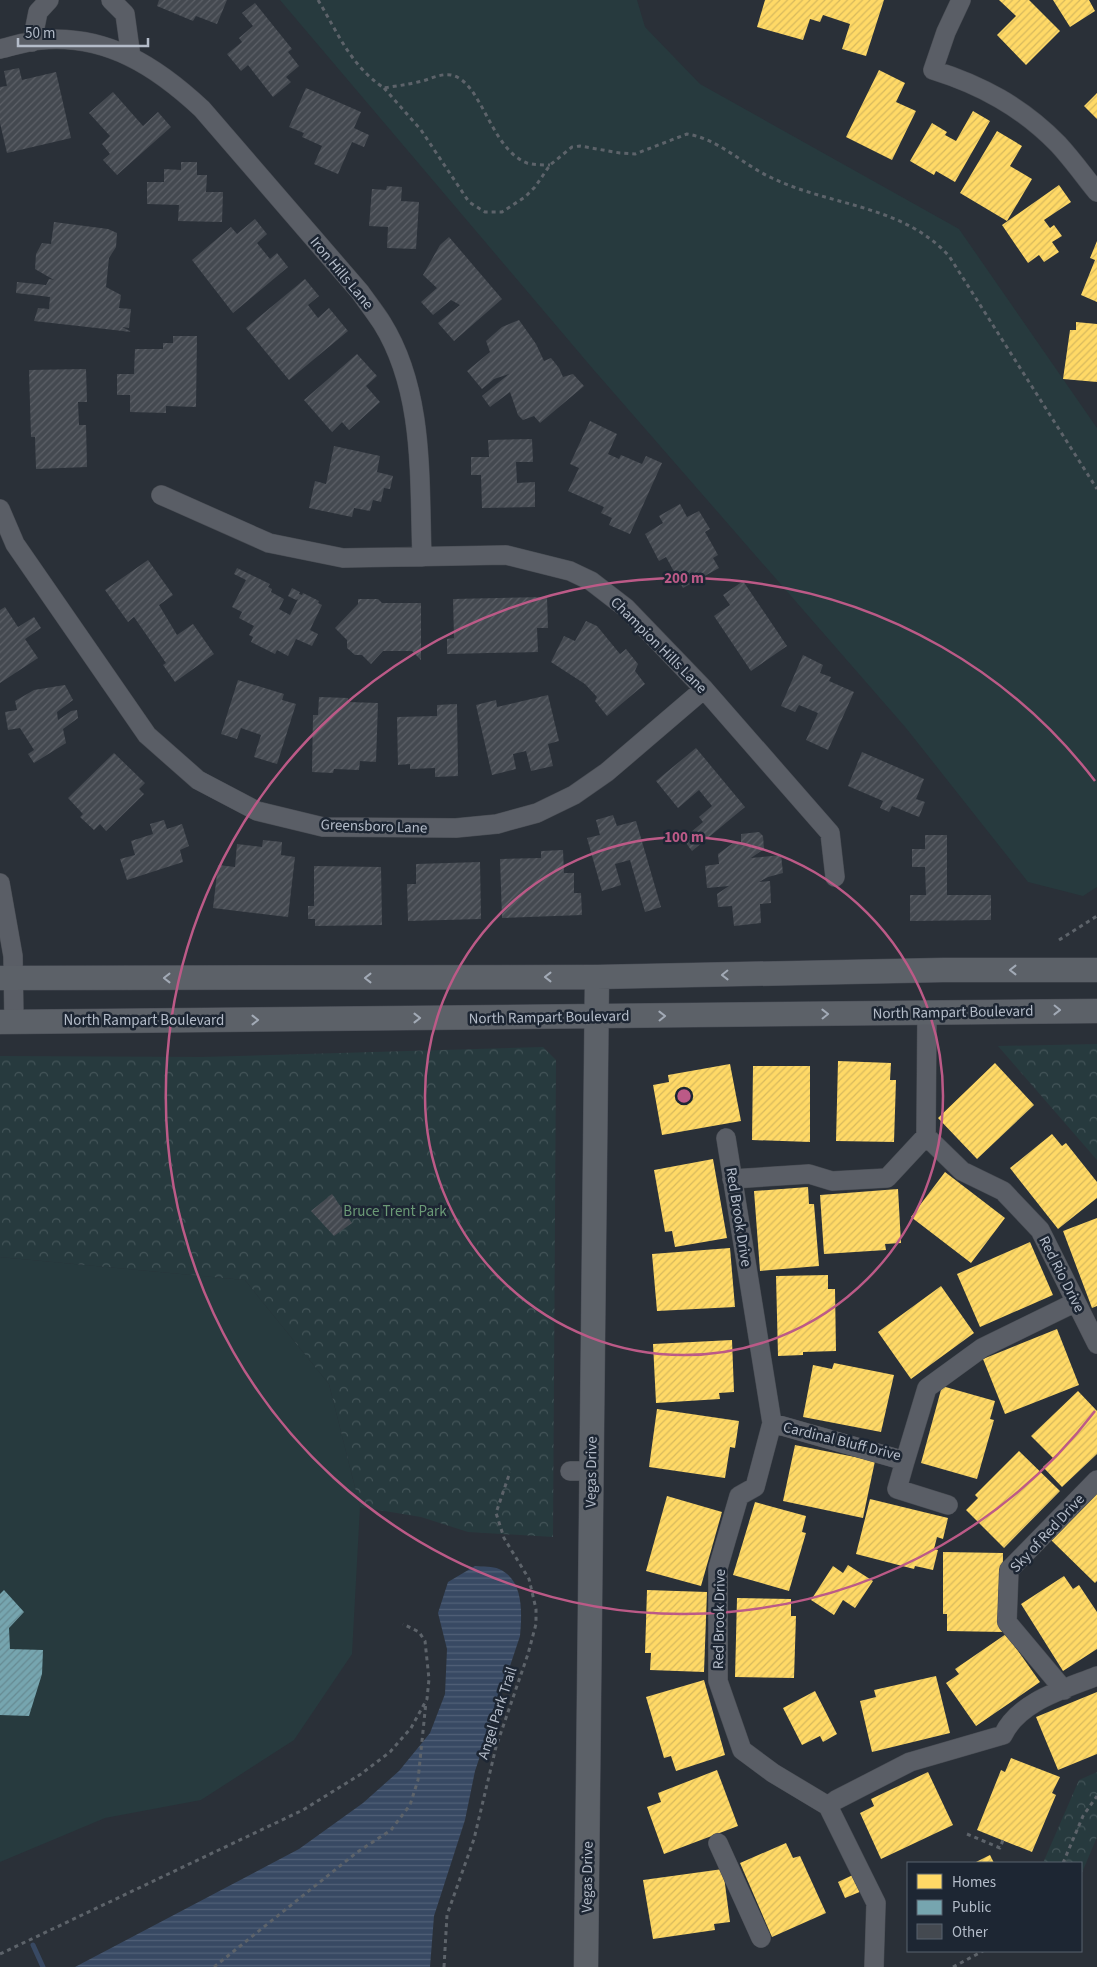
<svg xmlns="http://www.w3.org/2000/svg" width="1097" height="1967" font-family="'Source Sans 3',sans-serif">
  <defs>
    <pattern id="park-crowns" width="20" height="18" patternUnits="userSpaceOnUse" patternTransform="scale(1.25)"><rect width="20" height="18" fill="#273a3e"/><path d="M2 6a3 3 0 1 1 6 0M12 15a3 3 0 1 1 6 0" fill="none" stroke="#445559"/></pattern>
    <pattern id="water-rules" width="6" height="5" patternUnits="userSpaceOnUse" patternTransform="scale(1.25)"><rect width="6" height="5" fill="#384963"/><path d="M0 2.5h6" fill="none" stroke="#526178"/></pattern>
    <pattern id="homes-hatch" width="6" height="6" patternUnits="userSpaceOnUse" patternTransform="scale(1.25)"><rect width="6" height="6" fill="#ffd966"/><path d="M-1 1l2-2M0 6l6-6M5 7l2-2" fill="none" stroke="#d7b95e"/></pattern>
    <pattern id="public-hatch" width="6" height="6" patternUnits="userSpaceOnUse" patternTransform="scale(1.25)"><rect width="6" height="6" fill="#76a5af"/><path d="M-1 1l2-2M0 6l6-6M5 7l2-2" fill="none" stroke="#668a92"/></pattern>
    <pattern id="building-hatch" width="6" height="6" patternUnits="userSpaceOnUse" patternTransform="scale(1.25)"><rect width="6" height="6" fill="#444950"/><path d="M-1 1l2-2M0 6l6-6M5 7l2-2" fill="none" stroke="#5d6168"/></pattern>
  </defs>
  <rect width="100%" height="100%" fill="#2a3038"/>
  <path fill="#273a3e" d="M280,0H637L645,27L700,84L959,229L1097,428V887L1083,896L1028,882L906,728L593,369Z
    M0,1257L245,1280L329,1384L360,1507L352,1654L294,1740L201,1800L105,1818L0,1862Z"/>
  <path fill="url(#park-crowns)" d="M1097,1044V1160L998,1046Z
    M543,1047L556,1060L553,1537L468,1532L421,1517L360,1507L329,1384L245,1280L0,1257V1056L202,1057Z
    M1097,1772V1837L1081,1875V1863H1043L1079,1780Z"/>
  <path fill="url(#water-rules)" d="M475,1566C482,1567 493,1566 499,1569C524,1580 522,1613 520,1636L475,1771L465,1820L434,1916L430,1967H75L299,1849L363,1803L399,1771L430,1733L445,1694L447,1649L438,1613L448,1582Z"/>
  <path fill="url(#homes-hatch)" d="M765,0H884L866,56L842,49L850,24L823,15L820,22L810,19L803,40L757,27Z
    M999,0H1029L1060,31L1026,65L997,35L1016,16Z
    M1053,0H1089L1095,11L1070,27Z
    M879,70L905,83L896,102L916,111L892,160L846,137Z
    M1097,93V119L1084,106Z
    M973,111L990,121L955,182L936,171L934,175L910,161L932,123L947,132L945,135L956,141Z
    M997,131L1022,146L1010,166L1032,179L1007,221L960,193Z
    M1059,185L1071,202L1044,220L1050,228L1054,225L1062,236L1052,242L1059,252L1044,262L1039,255L1028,263L1002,225Z
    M1097,241V302L1081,295L1095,260L1090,258Z
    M1076,322L1097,324V382L1063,379L1070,330H1076Z
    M838,1061L891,1063L890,1080H896L894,1142L836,1141Z
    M995,1063L1034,1105L977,1159L938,1118Z
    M730,1064L741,1121L662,1135L653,1085L669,1082L668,1075Z
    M753,1066H810V1142L752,1140Z
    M1052,1134L1062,1146L1066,1143L1097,1182V1198L1058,1229L1010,1168Z
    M713,1159L727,1238L675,1247L672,1231L665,1232L654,1170Z
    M945,1172L1005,1218L971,1263L911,1217Z
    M808,1187L809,1204H814L819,1266L760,1271L754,1191Z
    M898,1189L901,1243L885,1244L886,1250L824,1254L820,1195Z
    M1097,1218V1306L1092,1308L1063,1231Z
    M1030,1242L1053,1295L980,1327L957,1274Z
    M730,1248L735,1307L657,1311L652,1254Z
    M828,1275V1289H835L836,1351L803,1352V1355L778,1356L776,1276Z
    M941,1286L974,1333L911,1379L878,1332Z
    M1057,1329L1079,1385L1005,1414L983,1359Z
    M732,1340L734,1392L719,1393L720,1399L656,1403L653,1344Z
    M834,1363L894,1375L881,1432L803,1417L813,1365L832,1369Z
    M942,1386L995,1401L990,1419L994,1420L977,1479L921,1463Z
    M1078,1391L1097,1411V1454L1062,1487L1043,1467L1053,1458L1031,1436Z
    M657,1409L739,1421L735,1448L730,1447L725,1478L649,1467Z
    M795,1445L875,1461L863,1518L783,1501Z
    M1019,1451L1060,1491L1004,1548L966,1510L978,1498L975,1495Z
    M1097,1493V1581L1095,1583L1051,1540Z
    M667,1496L722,1512L701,1586L646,1571Z
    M870,1499L948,1518L943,1539L937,1537L934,1549L938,1550L933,1570L915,1566L914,1569L856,1554Z
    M755,1502L806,1516L802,1532L806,1533L789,1591L733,1575Z
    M943,1552L1003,1553L1002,1632L947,1631V1614H943Z
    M848,1565L873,1581L855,1608L843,1600L834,1615L811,1600L833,1566L843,1573Z
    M1064,1576L1073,1589L1079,1585L1097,1612V1649L1063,1671L1021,1604Z
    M647,1590L707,1592L704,1672L650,1670L651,1653H645Z
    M737,1598L791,1599V1616H796L794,1678L735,1677Z
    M1006,1634L1040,1682L976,1726L946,1683L959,1674L955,1669Z
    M936,1676L950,1733L872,1752L860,1701L876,1697L874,1690Z
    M704,1680L725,1755L676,1771L671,1756L664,1758L646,1697Z
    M815,1691L837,1734L823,1742L820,1736L802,1745L783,1708Z
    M1097,1692V1754L1058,1770L1036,1717Z
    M1011,1758L1060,1777L1052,1793L1056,1795L1032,1852L977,1830L1001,1770L1005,1772Z
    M717,1770L738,1826L664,1854L647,1807L661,1802L658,1793Z
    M928,1772L953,1825L881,1859L860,1813L874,1806L871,1799Z
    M786,1843L793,1858L800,1856L826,1913L772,1937L740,1863Z
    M990,1855L994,1863H974Z
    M723,1869L730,1922L714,1924L715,1930L653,1939L643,1880Z
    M855,1874L862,1891L845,1898L838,1882Z"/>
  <path fill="url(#public-hatch)" d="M4,1590L24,1612L9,1628L10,1649L43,1650L42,1674L29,1716L0,1715V1594Z"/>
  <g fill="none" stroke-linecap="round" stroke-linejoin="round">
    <path stroke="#384963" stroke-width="5" d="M33,1945L43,1967"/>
  </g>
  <path fill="url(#building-hatch)" d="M159,0H227L217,24L196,16L193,21L157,6Z
    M255,3L292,49L288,52L299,66L286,77L291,82L273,97L248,65L241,71L227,54L242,42L239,38L253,26L242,13Z
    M19,68L22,80L56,72L71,138L7,153L0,123V87L7,86L4,71Z
    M306,88L361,112L354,128L369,135L364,147L352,142L338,174L314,164L322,146L302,137L304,133L289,127Z
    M113,92L143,126L158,112L171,127L117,175L103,160L110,154L102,144L110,136L89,113Z
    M181,162H197V175H207L206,192H223L222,222L178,221L179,205L147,204V182H164V169L181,170Z
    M387,186L402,187L401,201L419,202L416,249L387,248L388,227L369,226L372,189L386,190Z
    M255,219L267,234L257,243L270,259L277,253L288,267L233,313L192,260L231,227L237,234Z
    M54,222L108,229L117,233L116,247L109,258L106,287L121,295L119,308L131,309L129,328L122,327L132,332L34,321L38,308L49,309L50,297L16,293L17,282L46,285L49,279L54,280L35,269L36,254L42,243L51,244Z
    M449,237L502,299L454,341L438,323L460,305L451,300L433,315L421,302L437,288L423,275L440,245Z
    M305,279L319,296L308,305L318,318L329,308L348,331L289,380L246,328Z
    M519,320L536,344L544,361L551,358L559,368L563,377L573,374L584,386L540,423L534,416L523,420L518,415L510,392L490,407L482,396L509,374L494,379L482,389L467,371L490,352L486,341L502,327Z
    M173,336H197L196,407L166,406V413L130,412V395H117V374H134L135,349H163V343H173Z
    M357,354L377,376L366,386L380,402L349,430L342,422L332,432L304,400Z
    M86,369L87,402H78L79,425H86L87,467L36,469L35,437H31L29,370Z
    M590,421L617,434L608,454L619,459L621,455L642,464L646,456L662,463L630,534L609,525L612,518L601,513L604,507L568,491L579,468L570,464Z
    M532,439L533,462H516L517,483L535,482V507L482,508L481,475H471V457H489L488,440Z
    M334,446L380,456L377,472L393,476L390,489L384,488L381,502L373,500L370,511L354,508L352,517L309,508L315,481L326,484Z
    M680,504L687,517L699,511L710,529L705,532L718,555L713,558L719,568L683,588L666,557L659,561L645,534L663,523L659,516Z
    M148,560L173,595L159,605L177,635L193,624L214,654L175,682L163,665L166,663L134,617L128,622L105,590Z
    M237,568L270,584L268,587L272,589L271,592L284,599L279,609L290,615L298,599L296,600L288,596L292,588L300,592L299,594L302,595L303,593L319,601L318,603L322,605L310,630L318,634L312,646L296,639L288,656L277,650L275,654L251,642L253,637L249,635L254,626L239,618L242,612L232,607L246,580L234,574Z
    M743,581L787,646L751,671L714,616L730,605L723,595Z
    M547,597L548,628H537L538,652L447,654V639L454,638L453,599Z
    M358,599H378L382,603H421V660L412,651H383L371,664L362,655H355L347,648V640L335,628L358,604Z
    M5,607L18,627L34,617L41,628L25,639L38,658L0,683V610Z
    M586,621L597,626L620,654L626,649L638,664L635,671L645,684L607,716L595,701L597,697L585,684L551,662L564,636L575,641Z
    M803,655L823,665L820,673L831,677L829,681L854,692L828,750L806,740L818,713L799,705L795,712L781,706Z
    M238,680L284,694L282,700L296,704L277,764L254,757L261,735L241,728L237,739L221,734Z
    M65,685L73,700L57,712L58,720L71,711L77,710L78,718L63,729L66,743L34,763L28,754L34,750L20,728L8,730L5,712L17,710L15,701L34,690Z
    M548,695L559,741L548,744L553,766L531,771L526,751L513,754L516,769L492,775L476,705L496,700L497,707Z
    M319,697L348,698V702L378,703L376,762L360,761L359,770L334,769L333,773L312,772L313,715H318Z
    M457,704L458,776L435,777V768L410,769V764L398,765L397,717L437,716V705Z
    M696,748L745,807L692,851L683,839L703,822L699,817L712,806L699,790L678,808L656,781Z
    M862,752L924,779L916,799L925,802L919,817L892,806L889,812L880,808L883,801L848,786Z
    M114,753L145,783L139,789L144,794L106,831L100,824L94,830L80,817L83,814L68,798Z
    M613,815L617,826L636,821L661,907L645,912L630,860L615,864L621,885L602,891L587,838L600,835L596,820Z
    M164,820L167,829L182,824L189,846L180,850L183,862L127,880L120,859L135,855L131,841L153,834L150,824Z
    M759,832L763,836L764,849L751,858L781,855L783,873L768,877L759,882L770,881L771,903L760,904L761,923L734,926L732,906L718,907L717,894L729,886L707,888L705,866L719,864L718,854L733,843L741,842V834Z
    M925,835H947V895H991V920L910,921V895H926L925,867H912V849H925Z
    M263,840L282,842L281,855L295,857L288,917L213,908L218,865L235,867L237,844L262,847Z
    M563,850L564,873H574V893H581L582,915L502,918L500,859L541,858V851Z
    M480,862L481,919L408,921L407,884H416V864Z
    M314,866L381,867L382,925L315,926V919H308V906H314Z
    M332,1194L352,1223L334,1236L311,1211Z"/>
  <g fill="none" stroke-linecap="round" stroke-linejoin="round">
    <g stroke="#484c53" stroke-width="20">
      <path id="minor" d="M111,0L125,14L131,57
        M961,0L946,32L933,70C981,85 1022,107 1058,144C1072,159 1084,176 1097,192
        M32,42L38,12L49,0
        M0,49C13,46 28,41 41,40C107,34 157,67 202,109L360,292C367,302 375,312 382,323C425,392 419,480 422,557
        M161,495L269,543L343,558L506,555L570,571L591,581L626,608L704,689L830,833L835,877
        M0,509L15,544L147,735L198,780L257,811L323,827L456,828L497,824L537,813L574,795L607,772L704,689
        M0,883L13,956L14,1021
        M926,1136L962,1171L1003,1191L1040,1230L1097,1344
        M926,1136L927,1012
        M726,1138L772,1423L755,1487L739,1496L718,1568V1681L742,1750L773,1773L828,1806L876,1903L874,1967
        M732,1179L809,1174L832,1181L887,1178L926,1136
        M772,1423L905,1461L927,1388L982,1348L1076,1302
        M905,1461L897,1489L948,1505
        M570,1471H591
        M1064,1690L1007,1622L1009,1570L1097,1480
        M828,1806L836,1800L910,1762L1003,1735C1019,1701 1065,1689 1097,1676
        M718,1843L761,1938"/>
    </g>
    <g stroke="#484c55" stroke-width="25">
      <path id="major" d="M0,978L597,977L943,970H1097
        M0,1022L1097,1011
        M586,1967L597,977"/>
    </g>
    <path stroke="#5d636a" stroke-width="3" stroke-dasharray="4 4" stroke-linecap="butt" d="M318,0C338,33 350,65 384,88C395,86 406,85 418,82C429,80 440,73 451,75C482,81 490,149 527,163C534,165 542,165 550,165
      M384,88L421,130L469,202L485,212H502L525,197L535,187L550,165L572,147L580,146L620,153L635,154L687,134C719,139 743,165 772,178C830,206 903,205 949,256L1097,489
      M1059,940L1097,916
      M967,1834L1000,1848L1003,1840
      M1063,1863L1083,1816L1097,1796
      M0,1954L303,1810L361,1774L390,1752L411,1728L427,1699L429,1679L425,1641L419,1632L403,1624
      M214,1967L356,1853L391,1830L410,1805L418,1780L426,1702
      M444,1967L447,1915L474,1839L496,1747L528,1654L536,1624V1609L529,1579L504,1538L496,1513L510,1472
      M953,1967L983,1951"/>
    <use href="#minor" stroke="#5a5e66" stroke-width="19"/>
    <use href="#major" stroke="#5c6168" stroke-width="24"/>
  </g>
  <defs><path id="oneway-chevron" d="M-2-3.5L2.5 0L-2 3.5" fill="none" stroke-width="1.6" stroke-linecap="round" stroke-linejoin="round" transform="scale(1.25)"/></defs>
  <g stroke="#a2aab6">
    <use href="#oneway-chevron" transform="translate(1013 970) rotate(180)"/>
    <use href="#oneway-chevron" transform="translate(725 975) rotate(179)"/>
    <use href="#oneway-chevron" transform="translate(548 977) rotate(180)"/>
    <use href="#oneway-chevron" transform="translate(167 978) rotate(-180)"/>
    <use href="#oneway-chevron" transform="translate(368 978) rotate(180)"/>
    <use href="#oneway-chevron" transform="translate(1057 1010) rotate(1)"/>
    <use href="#oneway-chevron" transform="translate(825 1014) rotate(-1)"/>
    <use href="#oneway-chevron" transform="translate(662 1016) rotate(-1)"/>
    <use href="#oneway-chevron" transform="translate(417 1018)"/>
    <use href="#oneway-chevron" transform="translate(255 1020)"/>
  </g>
  <g fill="none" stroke="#bc5a87" stroke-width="2.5">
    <circle cx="684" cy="1096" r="259"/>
    <path d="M1095 1411A518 518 0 1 1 1095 781"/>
  </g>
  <g text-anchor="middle" stroke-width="5" stroke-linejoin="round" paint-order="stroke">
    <g font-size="15" fill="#b4bcc9" stroke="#1d2633">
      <text transform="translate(342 273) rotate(50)" y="5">Iron Hills Lane</text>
      <text transform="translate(659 645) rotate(45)" y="5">Champion Hills Lane</text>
      <text transform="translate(374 826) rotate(2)" y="5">Greensboro Lane</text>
      <text transform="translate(953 1012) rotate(-1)" y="5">North Rampart Boulevard</text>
      <text transform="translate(549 1017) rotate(-1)" y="5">North Rampart Boulevard</text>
      <text x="144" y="1025">North Rampart Boulevard</text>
      <text transform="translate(739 1217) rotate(81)" y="5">Red Brook Drive</text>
      <text transform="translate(1062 1274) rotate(63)" y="5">Red Rio Drive</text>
      <text transform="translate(842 1441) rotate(14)" y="5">Cardinal Bluff Drive</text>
      <text transform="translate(591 1472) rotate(-89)" y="5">Vegas Drive</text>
      <text transform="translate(1047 1533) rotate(-47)" y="5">Sky of Red Drive</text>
      <text transform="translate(719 1619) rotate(-89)" y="5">Red Brook Drive</text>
      <text transform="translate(497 1713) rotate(-72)" y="5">Angel Park Trail</text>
      <text transform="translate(587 1877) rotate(-89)" y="5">Vegas Drive</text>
    </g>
    <g font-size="15" fill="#6b9a76" stroke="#1d2633">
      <text x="395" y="1216">Bruce Trent Park</text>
    </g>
  </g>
  <circle cx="684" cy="1096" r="8" fill="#bc5a87" stroke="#1d2633" stroke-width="2.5"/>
  <g font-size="15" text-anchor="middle" font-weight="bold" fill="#bc5a87" stroke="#1d2633" stroke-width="5" stroke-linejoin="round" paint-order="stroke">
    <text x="684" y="583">200 m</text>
    <text x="684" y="842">100 m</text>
  </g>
  <rect x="907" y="1862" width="175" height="90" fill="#1d2633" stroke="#59626f"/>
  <rect x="917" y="1874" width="25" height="15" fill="#ffd966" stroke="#59626f"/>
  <text x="952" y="1887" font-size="15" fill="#b4bcc9">Homes</text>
  <rect x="917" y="1900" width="25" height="15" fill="#76a5af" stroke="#59626f"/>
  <text x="952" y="1912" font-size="15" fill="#b4bcc9">Public</text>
  <rect x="917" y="1924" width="25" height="15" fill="#444950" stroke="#59626f"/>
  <text x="952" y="1937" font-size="15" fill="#b4bcc9">Other</text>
  <path d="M18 38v8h130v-8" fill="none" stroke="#b4bcc9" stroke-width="2.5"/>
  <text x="25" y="38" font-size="15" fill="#b4bcc9" stroke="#1d2633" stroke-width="4" paint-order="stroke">50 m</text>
</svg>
